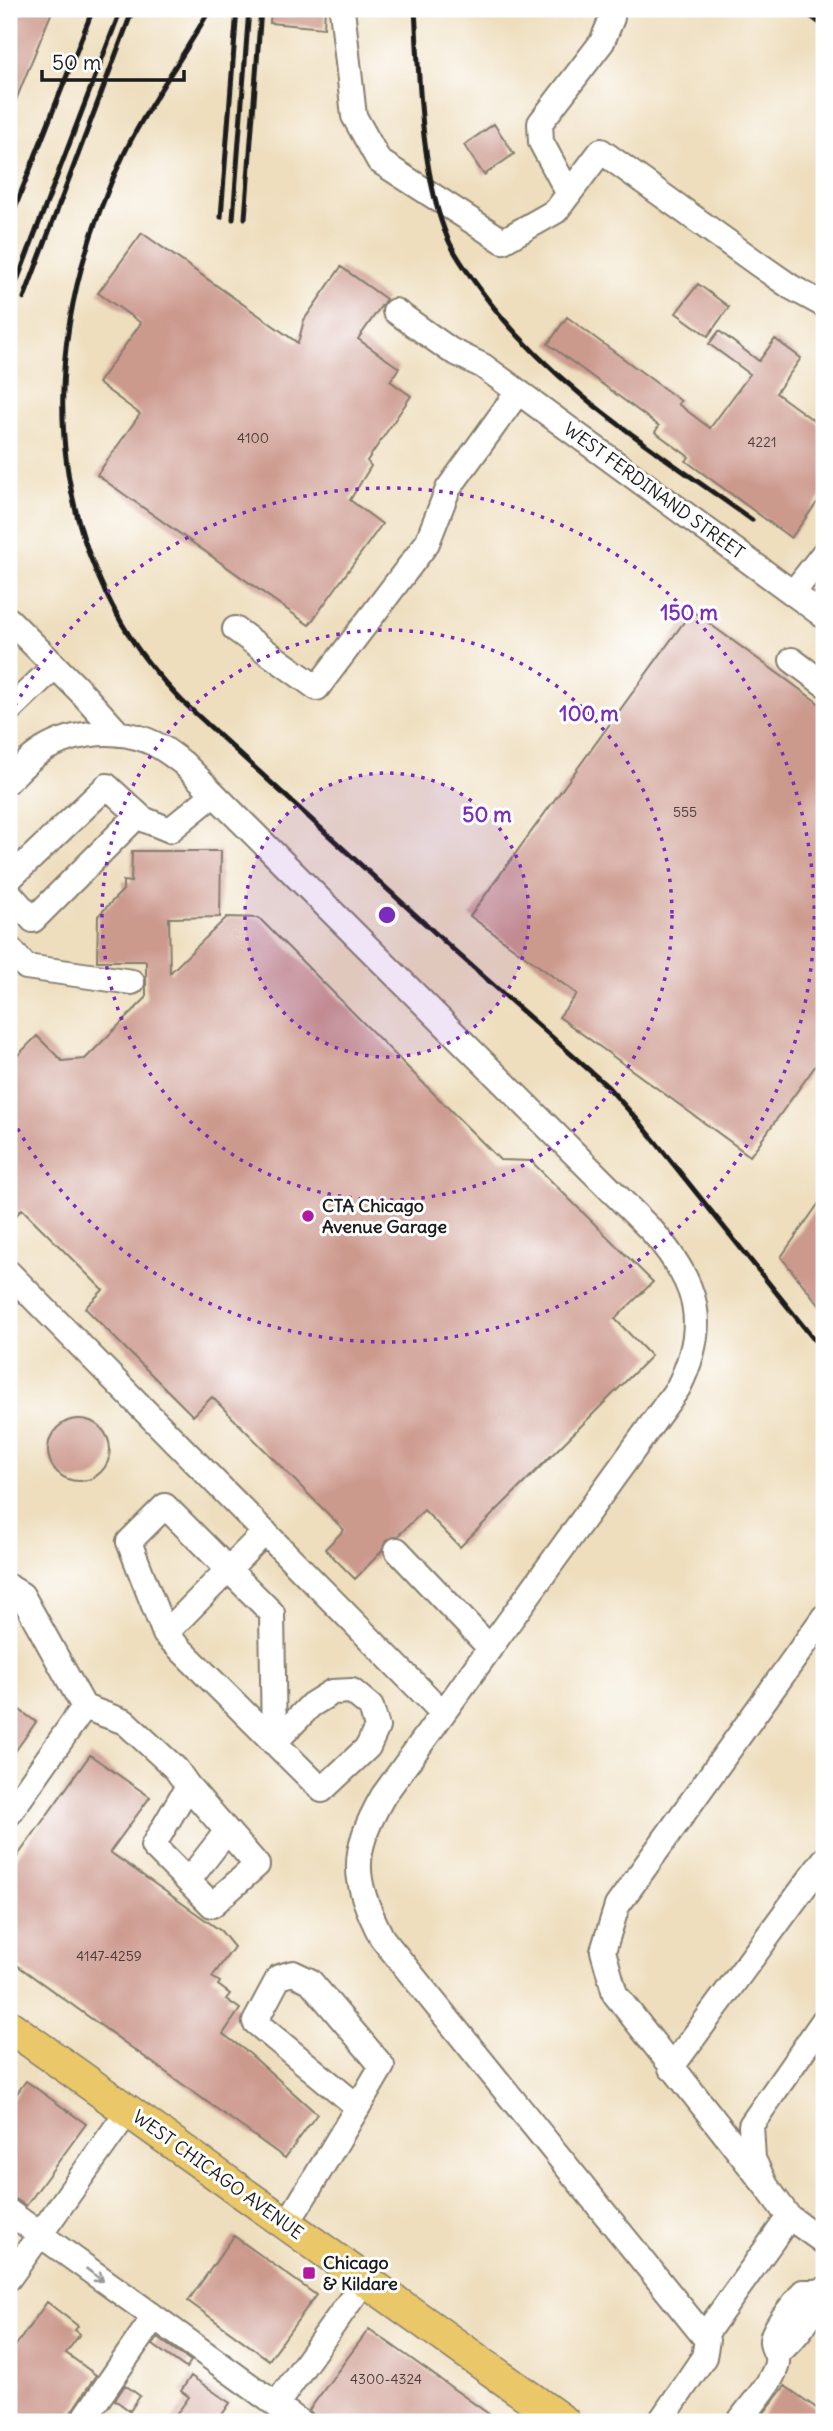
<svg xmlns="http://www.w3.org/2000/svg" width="833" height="2431" font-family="Delius,sans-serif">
  <rect width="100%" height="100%" fill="#fff"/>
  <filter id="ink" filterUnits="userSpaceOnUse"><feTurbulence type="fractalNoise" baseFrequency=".0143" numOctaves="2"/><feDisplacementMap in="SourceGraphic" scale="14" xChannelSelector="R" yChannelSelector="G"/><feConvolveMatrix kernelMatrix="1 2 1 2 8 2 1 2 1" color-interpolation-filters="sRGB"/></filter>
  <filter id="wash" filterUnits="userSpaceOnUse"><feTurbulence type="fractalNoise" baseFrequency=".00686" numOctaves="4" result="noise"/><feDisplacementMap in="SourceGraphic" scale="28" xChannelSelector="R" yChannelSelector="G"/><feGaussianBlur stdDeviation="1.57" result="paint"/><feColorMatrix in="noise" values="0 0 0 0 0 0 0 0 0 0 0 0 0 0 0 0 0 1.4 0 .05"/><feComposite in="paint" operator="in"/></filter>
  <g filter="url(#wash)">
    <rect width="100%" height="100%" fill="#eedebe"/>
    <g id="blocks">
      <path fill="#cc998d" d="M9,9H53L9,117Z
        M271,9H325L324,28L270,23Z
        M494,124L514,154L484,175L464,145Z
        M142,233L298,343L304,320L341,267L386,299L358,339L399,368L390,381L411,396L367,461L371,466L350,500L382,524L309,625L97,475L140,414L98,383L141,323L98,293Z
        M698,284L729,307L708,336L676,313Z
        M567,317L681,401L678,404L710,428L750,374L709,344L719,331L759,361L775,339L801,358L776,393L824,428V493L791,538L686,461L689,457L655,432L659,426L548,344Z
        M692,611L824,707V1054L750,1156L559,1017L577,994L470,916Z
        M132,851H221L220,917L169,918L170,973L227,917L259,918L500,1160L531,1161L653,1282L615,1319L651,1356L460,1547L424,1510L398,1536L386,1540L382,1551L355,1579L325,1549L344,1530L212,1397L193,1416L85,1308L103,1290L22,1209L9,1223V1064L37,1036L62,1061L85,1059L146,998V961H97L98,916L123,890V881L131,882Z
        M824,1196V1311L781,1257Z
        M48 1450a31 31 0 1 1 62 0a31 31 0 1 1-62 0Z
        M9,1702L36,1722L9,1760Z
        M90,1755L150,1797L110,1852L221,1931L234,1947L212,1977L220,1982L218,1985L230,1994L226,1999L240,2009L223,2034L250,2054L317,2114L285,2158L14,1963L15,1958L9,1954V1868Z
        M26,2081L86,2124L26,2206L17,2200L9,2197V2104Z
        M234,2236L316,2295L269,2360L188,2301Z
        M47,2302L78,2326L75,2330L80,2334L66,2353L96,2375L70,2414L67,2422H16L9,2417V2355Z
        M369,2329L392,2345L500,2422H319L309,2410Z
        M158,2338L191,2361L186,2368L153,2345Z
        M191,2376L230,2403L217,2422H171L189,2397L181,2391Z
        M125,2385L140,2396L130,2411L115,2400Z
        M785,2386L822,2412L815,2422H757Z"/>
    </g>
  </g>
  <g filter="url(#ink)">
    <use href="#blocks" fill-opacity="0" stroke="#857d6d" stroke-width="2"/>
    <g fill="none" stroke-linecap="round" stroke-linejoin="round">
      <g stroke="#857d6d" stroke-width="28">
        <path id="minor" d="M342,9L354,116L379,161L503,241L556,211L601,151L758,264L791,287L824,305
          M569,194L541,142L540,123L602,42L612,18L611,9
          M395,311L450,350L483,366L824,616
          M793,593L824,553
          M9,620L81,692L119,734
          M235,629L317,688L427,543L448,489L518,392
          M792,660L824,684
          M9,710L55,666
          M9,780C18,771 27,761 37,754C67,733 111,727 146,740C160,745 171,754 183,763L653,1232C698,1284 710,1324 678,1388L383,1796C350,1854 352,1879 382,1938L707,2340L704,2357L660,2422
          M9,879L107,786L143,819L170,830L214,794
          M9,893L33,920L138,815
          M9,948L26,967L132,982
          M9,1273L443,1713
          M265,1532L165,1634L322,1790L368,1747L377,1727L371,1707L352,1691L332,1692L311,1705L274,1743
          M397,1550L490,1648
          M9,1587L22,1595L84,1707L125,1722L176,1769L188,1786L257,1865L212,1905L153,1846L188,1786
          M165,1634L129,1542L165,1506L272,1613L274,1743
          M9,1814L84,1707
          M188,1881L227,1831
          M671,2068L824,1860
          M766,2186L615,1994L603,1951L617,1906L824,1617
          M9,2212L300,2422
          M789,2217L766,2186L753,2159L751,2125L824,2020
          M287,2224C319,2172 351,2119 382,2066L310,1981L293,1973L279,1977L255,2022L358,2107
          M9,2278L128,2111
          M704,2336L789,2217L824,2242
          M778,2353C795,2338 816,2314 819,2291
          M276,2405L365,2280
          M82,2422L154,2317
          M739,2422C751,2405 769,2387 776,2367C780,2353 773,2353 772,2342C770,2330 796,2302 803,2292H824"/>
      </g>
      <g stroke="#857d6d" stroke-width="35">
        <path id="major" d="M9,2026L564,2422"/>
      </g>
      <use href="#minor" stroke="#fff" stroke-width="24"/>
      <use href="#major" stroke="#eac769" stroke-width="32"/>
      <path stroke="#1c1c1c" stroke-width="5" d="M210,9C183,58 148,104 124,154C48,314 34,486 132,640C146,662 164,682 182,701L456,952L607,1086L642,1125L824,1352
        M415,9C419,76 421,177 448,239C456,258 470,275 482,292C552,388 657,451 752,520
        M801,9L824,26
        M221,217L237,9
        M245,218L261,9
        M233,219L249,9
        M9,223L93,9
        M13,291L121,9
        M24,298L133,9"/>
    </g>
    <defs><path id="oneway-shaft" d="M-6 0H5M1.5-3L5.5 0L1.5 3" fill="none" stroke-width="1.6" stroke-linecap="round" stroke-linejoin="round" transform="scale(1.75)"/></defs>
    <use stroke="#999" href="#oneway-shaft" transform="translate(95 2275) rotate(36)"/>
  </g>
  <circle cx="387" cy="915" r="142" fill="#7b2cbf" fill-opacity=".12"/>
  <g fill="none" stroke="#7b2cbf" stroke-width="3.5" stroke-dasharray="3.5 7">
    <circle cx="387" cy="915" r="142"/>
    <circle cx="387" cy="915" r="285"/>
    <path d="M10 715A427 427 0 1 1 10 1115"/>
  </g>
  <g fill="#b5179e" stroke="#fff" stroke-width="2.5">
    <circle cx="308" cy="1216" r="7"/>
    <rect x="302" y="2266" width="14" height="14" rx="3.5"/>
  </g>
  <g text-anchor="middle" stroke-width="6" stroke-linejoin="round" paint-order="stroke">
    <g font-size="14" fill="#483b38">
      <text x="253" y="443">4100</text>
      <text x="762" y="447">4221</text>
      <text x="685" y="817">555</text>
      <text x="109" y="1961">4147-4259</text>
      <text x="386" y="2384">4300-4324</text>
    </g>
    <g font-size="18" fill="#1c1c1c" stroke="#fff">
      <text transform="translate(654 491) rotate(36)" y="6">WEST FERDINAND STREET</text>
      <text transform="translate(218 2175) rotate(36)" y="6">WEST CHICAGO AVENUE</text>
    </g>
    <g font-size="18" font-weight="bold" fill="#1c1c1c" stroke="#fff" text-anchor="start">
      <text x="322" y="1212">CTA Chicago<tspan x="322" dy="21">Avenue Garage</tspan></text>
      <text x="323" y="2269">Chicago<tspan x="323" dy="21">&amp; Kildare</tspan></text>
    </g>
  </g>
  <circle cx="387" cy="915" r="10" fill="#7b2cbf" stroke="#fff" stroke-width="3.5"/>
  <g font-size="21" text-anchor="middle" font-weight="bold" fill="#7b2cbf" stroke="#fff" stroke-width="6" stroke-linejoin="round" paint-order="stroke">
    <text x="689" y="620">150 m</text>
    <text x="589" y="721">100 m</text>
    <text x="487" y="822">50 m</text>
  </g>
  <rect width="833" height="2431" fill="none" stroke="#fff" stroke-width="35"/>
  <path d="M42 70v10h142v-10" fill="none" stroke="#1c1c1c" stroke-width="3.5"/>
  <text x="52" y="70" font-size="21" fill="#1c1c1c" stroke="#ffffff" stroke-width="5" paint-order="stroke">50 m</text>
</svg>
